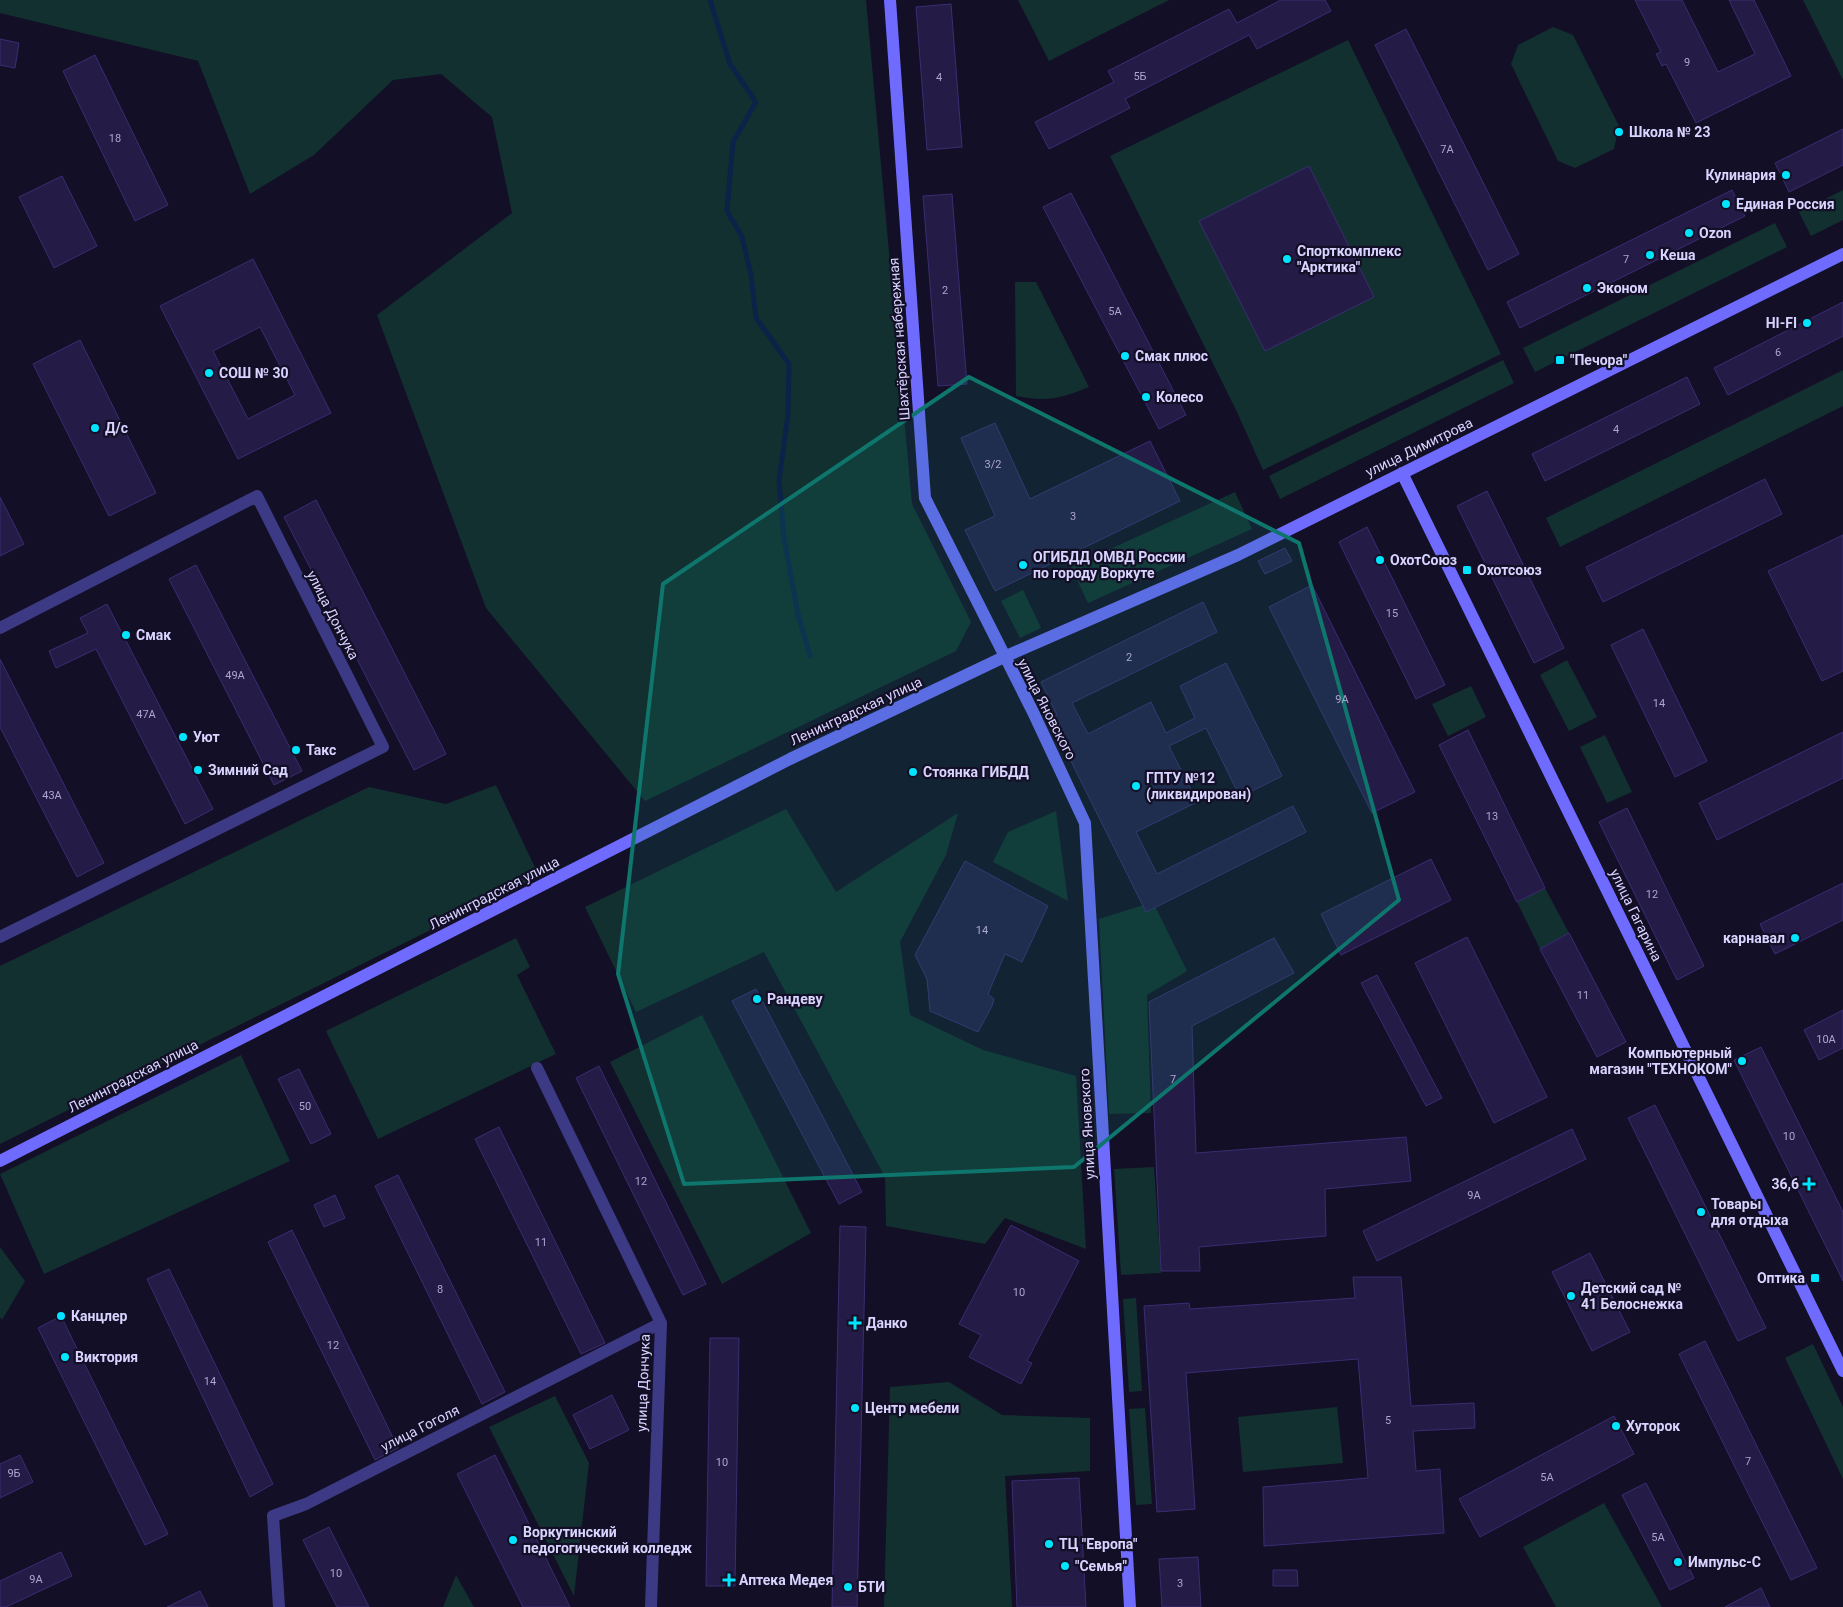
<svg xmlns="http://www.w3.org/2000/svg" width="1843" height="1607" font-family="Roboto,sans-serif">
  <rect width="100%" height="100%" fill="#130f26"/>
  <path fill="#12302f" d="M0,0H866L912,504L971,622L956,651L645,801L486,608L377,315L512,213L492,117L441,74L393,80L314,155L250,194L198,61L0,13Z
    M1018,0H1169L1049,61Z
    M1803,0H1843V80Z
    M1553,27L1573,35L1619,126L1614,149L1575,168L1558,161L1511,64L1518,45Z
    M1348,40L1501,354L1263,470L1237,412L1110,156Z
    M1843,190V220L1811,236L1799,212Z
    M1775,223L1787,247L1535,372L1523,348Z
    M1015,282H1036L1089,387C1060,399 1047,402 1016,396Z
    M1503,360L1514,383L1280,499L1269,476Z
    M1843,370V406L1560,547L1546,518Z
    M1235,492L1252,529L1088,603L1071,567Z
    M1023,590L1041,628L1020,638L1001,601Z
    M1567,660L1597,717L1569,731L1540,675Z
    M1471,686L1486,717L1448,736L1432,704Z
    M1605,735L1632,792L1607,803L1580,747Z
    M496,785L539,876L0,1144V966L369,787L446,804Z
    M786,809L836,892L958,813L946,855L900,942L910,1015L983,1050L1076,1076L1086,1249L1005,1218L985,1244L886,1226L885,1177L764,952L636,1012L585,907Z
    M1056,811L1068,901L993,862L1008,832Z
    M1545,888L1569,933L1540,949L1517,902Z
    M1153,902L1187,971L1147,995L1151,1113L1109,1114L1099,919Z
    M516,938L530,967L517,975L556,1054L378,1139L326,1031Z
    M702,1015L811,1233L722,1284L610,1062Z
    M241,1055L290,1161L44,1274L0,1174Z
    M1154,1167L1161,1273L1121,1275L1114,1169Z
    M0,1247L25,1281L2,1320L0,1317Z
    M1136,1298L1142,1391L1129,1392L1123,1299Z
    M1813,1344L1843,1407V1479L1785,1358Z
    M949,1382L1002,1415L1090,1418V1471L1005,1476L1012,1607H884L890,1387Z
    M555,1396L589,1463L574,1596L489,1427Z
    M1337,1407L1343,1463L1243,1472L1238,1417Z
    M1145,1408L1152,1504L1136,1505L1129,1409Z
    M1604,1503L1662,1607H1556L1523,1547Z
    M456,1575L474,1607H443Z"/>
  <g fill="none" stroke-linecap="round" stroke-linejoin="round">
    <path stroke="#0c2248" stroke-width="5" d="M710,0L730,64L756,102L733,142L727,211L742,237L751,275L756,318L789,364L788,415L779,480L784,538L798,614L810,656"/>
  </g>
  <path fill="#241b47" stroke="#3b2d73" fill-rule="evenodd" d="M1281,0H1325L1331,11L1257,49L1249,35L1125,99L1130,108L1049,149L1035,122L1114,82L1108,71L1229,9L1237,23Z
    M1635,0H1682L1718,72L1755,54L1729,0H1754L1791,76L1696,123L1666,64L1662,66L1656,54L1661,52Z
    M951,4L962,147L927,150L916,7Z
    M1406,29L1519,254L1488,270L1375,45Z
    M0,39L19,43L15,68L0,65Z
    M95,55L168,205L135,221L63,71Z
    M1843,129V165L1789,192L1775,163Z
    M1309,166L1374,297L1265,351L1199,221Z
    M62,176L97,246L54,268L19,197Z
    M1732,190L1745,216L1520,328L1507,302Z
    M1071,193L1186,415L1159,429L1043,207Z
    M952,194L967,384L938,386L923,196Z
    M253,259L331,413L238,459L160,306ZM260,327L295,395L248,419L213,351Z
    M1843,302V336L1728,395L1714,368Z
    M80,340L156,493L109,516L33,364Z
    M1687,377L1700,404L1545,481L1532,454Z
    M995,423L1030,499L1150,441L1180,501L995,591L965,530L995,516L961,438Z
    M1765,479L1782,514L1603,602L1586,567Z
    M1487,491L1564,648L1534,663L1457,506Z
    M0,497L24,544L0,556Z
    M316,500L446,754L414,770L284,517Z
    M1367,527L1445,685L1416,699L1339,542Z
    M1843,535V671L1822,681L1768,571Z
    M1285,548L1292,561L1265,574L1258,561Z
    M196,565L302,771L274,785L169,579Z
    M1312,585L1415,792L1372,813L1269,607Z
    M1203,602L1217,632L1072,703L1088,734L1151,702L1166,733L1195,718L1180,686L1226,663L1282,776L1240,797L1206,728L1169,746L1197,802L1136,832L1157,874L1293,806L1306,832L1146,912L1050,719L1057,715L1041,682Z
    M107,604L213,809L185,824L96,649L56,668L49,651L88,633L80,618Z
    M1643,629L1707,761L1675,777L1611,645Z
    M0,659L104,863L77,877L0,727Z
    M1468,730L1545,888L1517,902L1439,745Z
    M1843,732V778L1717,840L1699,803Z
    M1627,808L1704,966L1677,980L1599,822Z
    M1431,859L1451,900L1341,955L1321,914Z
    M965,861L1048,906L1022,962L1005,954L988,994L994,999L992,1006L978,1032L930,1011L927,979L915,955Z
    M1843,883V920L1775,954L1760,924Z
    M1569,933L1626,1042L1597,1057L1540,949Z
    M1467,937L1547,1097L1494,1123L1415,963Z
    M1274,938L1294,973L1192,1026L1196,1153L1406,1137L1411,1181L1325,1189L1326,1236L1199,1247L1200,1271H1161L1149,1002Z
    M1377,975L1442,1098L1426,1106L1361,983Z
    M756,989L862,1192L839,1204L732,1001Z
    M1843,1010V1048L1819,1060L1804,1030Z
    M1761,1047L1843,1212V1281L1734,1060Z
    M599,1066L706,1284L683,1295L576,1078Z
    M299,1069L331,1134L311,1144L278,1079Z
    M1655,1105L1766,1328L1738,1341L1628,1118Z
    M499,1127L605,1343L581,1354L475,1139Z
    M1572,1129L1586,1159L1377,1261L1363,1231Z
    M398,1175L505,1392L482,1404L375,1186Z
    M335,1195L345,1218L324,1227L314,1205Z
    M1011,1225L1079,1261L1027,1361L1032,1363L1021,1384L969,1357L981,1335L959,1324Z
    M840,1226L866,1227L857,1607H832Z
    M292,1230L398,1448L375,1460L268,1242Z
    M1590,1253L1630,1332L1592,1351L1552,1272Z
    M169,1269L273,1484L250,1497L147,1279Z
    M1353,1277H1401L1411,1406L1474,1403L1475,1428L1413,1431L1416,1471L1440,1469L1444,1533L1264,1546L1263,1487L1368,1478L1358,1359L1186,1373L1195,1509L1157,1512L1144,1306L1189,1303L1190,1309L1355,1298Z
    M61,1316L168,1534L145,1545L38,1328Z
    M710,1338H739L735,1586H706Z
    M1705,1341L1817,1568L1791,1580L1679,1354Z
    M612,1395L629,1430L590,1449L573,1415Z
    M1614,1416L1634,1454L1480,1537L1459,1499Z
    M20,1455L33,1482L0,1498V1464Z
    M495,1455L570,1607H523L457,1474Z
    M1079,1478L1086,1607H1017L1012,1481Z
    M1646,1483L1694,1578L1670,1590L1622,1495Z
    M329,1527L369,1607H337L303,1540Z
    M61,1552L72,1576L6,1607H0V1581Z
    M1198,1557L1201,1607H1162L1159,1559Z
    M1273,1570H1297L1298,1586H1273Z
    M1761,1588L1770,1607H1725Z
    M200,1591L208,1607H167Z"/>
  <g fill="none" stroke-linecap="round" stroke-linejoin="round">
    <path stroke="#3d3a85" stroke-width="12" d="M0,628L257,496L383,747L0,937
      M537,1068L661,1323L651,1607
      M279,1607L273,1516L306,1504L661,1323"/>
    <path stroke="#6f6bff" stroke-width="12" d="M890,0L925,498L1033,712L1085,823L1130,1607
      M1402,473L1843,1371
      M0,1161L790,759L1004,657L1238,555L1843,254"/>
  </g>
  <path fill="#0f766e" fill-opacity="0.2" stroke="#0f766e" stroke-width="4" stroke-linejoin="round" d="M969,377L1299,543L1399,900L1074,1167L684,1184L618,974L663,584Z"/>
  <g fill="#00e5ff" stroke="#130f26" stroke-width="2">
    <circle cx="1619" cy="132" r="5"/>
    <circle cx="1786" cy="175" r="5"/>
    <circle cx="1726" cy="204" r="5"/>
    <circle cx="1689" cy="233" r="5"/>
    <circle cx="1650" cy="255" r="5"/>
    <circle cx="1287" cy="259" r="5"/>
    <circle cx="1587" cy="288" r="5"/>
    <circle cx="1807" cy="323" r="5"/>
    <circle cx="1125" cy="356" r="5"/>
    <rect x="1555" y="355" width="10" height="10" rx="2.5"/>
    <circle cx="209" cy="373" r="5"/>
    <circle cx="1146" cy="397" r="5"/>
    <circle cx="95" cy="428" r="5"/>
    <circle cx="1380" cy="560" r="5"/>
    <circle cx="1023" cy="565" r="5"/>
    <rect x="1462" y="565" width="10" height="10" rx="2.5"/>
    <circle cx="126" cy="635" r="5"/>
    <circle cx="183" cy="737" r="5"/>
    <circle cx="296" cy="750" r="5"/>
    <circle cx="198" cy="770" r="5"/>
    <circle cx="913" cy="772" r="5"/>
    <circle cx="1136" cy="786" r="5"/>
    <circle cx="1795" cy="938" r="5"/>
    <circle cx="757" cy="999" r="5"/>
    <circle cx="1742" cy="1061" r="5"/>
    <path d="M1806.5 1176.5h5v5h5v5h-5v5h-5v-5h-5v-5h5z"/>
    <circle cx="1701" cy="1212" r="5"/>
    <rect x="1810" y="1273" width="10" height="10" rx="2.5"/>
    <circle cx="1571" cy="1296" r="5"/>
    <circle cx="61" cy="1316" r="5"/>
    <path d="M852.5 1315.5h5v5h5v5h-5v5h-5v-5h-5v-5h5z"/>
    <circle cx="65" cy="1357" r="5"/>
    <circle cx="855" cy="1408" r="5"/>
    <circle cx="1616" cy="1426" r="5"/>
    <circle cx="513" cy="1540" r="5"/>
    <circle cx="1049" cy="1544" r="5"/>
    <circle cx="1678" cy="1562" r="5"/>
    <circle cx="1065" cy="1566" r="5"/>
    <path d="M726.5 1572.5h5v5h5v5h-5v5h-5v-5h-5v-5h5z"/>
    <circle cx="848" cy="1587" r="5"/>
  </g>
  <g text-anchor="middle" stroke-width="4.5" stroke-linejoin="round" paint-order="stroke">
    <g font-size="11" fill="#aca6d1">
      <text x="1687" y="66">9</text>
      <text x="1140" y="80">5Б</text>
      <text x="939" y="81">4</text>
      <text x="115" y="142">18</text>
      <text x="1447" y="153">7А</text>
      <text x="1626" y="263">7</text>
      <text x="945" y="294">2</text>
      <text x="1115" y="315">5А</text>
      <text x="1778" y="356">6</text>
      <text x="1616" y="433">4</text>
      <text x="993" y="468">3/2</text>
      <text x="1073" y="520">3</text>
      <text x="1392" y="617">15</text>
      <text x="1129" y="661">2</text>
      <text x="235" y="679">49А</text>
      <text x="1342" y="703">9А</text>
      <text x="1659" y="707">14</text>
      <text x="146" y="718">47А</text>
      <text x="52" y="799">43А</text>
      <text x="1492" y="820">13</text>
      <text x="1652" y="898">12</text>
      <text x="982" y="934">14</text>
      <text x="1583" y="999">11</text>
      <text x="1826" y="1043">10А</text>
      <text x="1173" y="1083">7</text>
      <text x="305" y="1110">50</text>
      <text x="1789" y="1140">10</text>
      <text x="641" y="1185">12</text>
      <text x="1474" y="1199">9А</text>
      <text x="541" y="1246">11</text>
      <text x="440" y="1293">8</text>
      <text x="1019" y="1296">10</text>
      <text x="333" y="1349">12</text>
      <text x="210" y="1385">14</text>
      <text x="1388" y="1424">5</text>
      <text x="1748" y="1465">7</text>
      <text x="722" y="1466">10</text>
      <text x="14" y="1477">9Б</text>
      <text x="1547" y="1481">5А</text>
      <text x="1658" y="1541">5А</text>
      <text x="336" y="1577">10</text>
      <text x="36" y="1583">9А</text>
      <text x="1180" y="1587">3</text>
    </g>
    <g font-size="14" font-weight="bold" fill="#d9d4ff" stroke="#130f26" text-anchor="start">
      <text x="1629" y="137">Школа № 23</text>
      <text x="1776" y="180" text-anchor="end">Кулинария</text>
      <text x="1736" y="209">Единая Россия</text>
      <text x="1699" y="238">Ozon</text>
      <text x="1297" y="256">Спорткомплекс<tspan x="1297" dy="16">"Арктика"</tspan></text>
      <text x="1660" y="260">Кеша</text>
      <text x="1597" y="293">Эконом</text>
      <text x="1797" y="328" text-anchor="end">HI-FI</text>
      <text x="1135" y="361">Смак плюс</text>
      <text x="1570" y="365">"Печора"</text>
      <text x="219" y="378">СОШ № 30</text>
      <text x="1156" y="402">Колесо</text>
      <text x="105" y="433">Д/с</text>
      <text x="1033" y="562">ОГИБДД ОМВД России<tspan x="1033" dy="16">по городу Воркуте</tspan></text>
      <text x="1390" y="565">ОхотСоюз</text>
      <text x="1477" y="575">Охотсоюз</text>
      <text x="136" y="640">Смак</text>
      <text x="193" y="742">Уют</text>
      <text x="306" y="755">Такс</text>
      <text x="208" y="775">Зимний Сад</text>
      <text x="923" y="777">Стоянка ГИБДД</text>
      <text x="1146" y="783">ГПТУ №12<tspan x="1146" dy="16">(ликвидирован)</tspan></text>
      <text x="1785" y="943" text-anchor="end">карнавал</text>
      <text x="767" y="1004">Рандеву</text>
      <text x="1732" y="1058" text-anchor="end">Компьютерный<tspan x="1732" dy="16">магазин "ТЕХНОКОМ"</tspan></text>
      <text x="1799" y="1189" text-anchor="end">36,6</text>
      <text x="1711" y="1209">Товары<tspan x="1711" dy="16">для отдыха</tspan></text>
      <text x="1805" y="1283" text-anchor="end">Оптика</text>
      <text x="1581" y="1293">Детский сад №<tspan x="1581" dy="16">41 Белоснежка</tspan></text>
      <text x="71" y="1321">Канцлер</text>
      <text x="866" y="1328">Данко</text>
      <text x="75" y="1362">Виктория</text>
      <text x="865" y="1413">Центр мебели</text>
      <text x="1626" y="1431">Хуторок</text>
      <text x="523" y="1537">Воркутинский<tspan x="523" dy="16">педогогический колледж</tspan></text>
      <text x="1059" y="1549">ТЦ "Европа"</text>
      <text x="1688" y="1567">Импульс-С</text>
      <text x="1075" y="1571">"Семья"</text>
      <text x="739" y="1585">Аптека Медея</text>
      <text x="858" y="1592">БТИ</text>
    </g>
    <g font-size="14" fill="#d9d4ff" stroke="#130f26">
      <text transform="translate(899 339) rotate(-94)" y="5">Шахтёрская набережная</text>
      <text transform="translate(1419 447) rotate(-26)" y="5">улица Димитрова</text>
      <text transform="translate(333 615) rotate(63)" y="5">улица Дончука</text>
      <text transform="translate(1047 709) rotate(63)" y="5">улица Яновского</text>
      <text transform="translate(856 711) rotate(-25)" y="5">Ленинградская улица</text>
      <text transform="translate(494 893) rotate(-27)" y="5">Ленинградская улица</text>
      <text transform="translate(1636 915) rotate(64)" y="5">улица Гагарина</text>
      <text transform="translate(133 1076) rotate(-27)" y="5">Ленинградская улица</text>
      <text transform="translate(1087 1124) rotate(-93)" y="5">улица Яновского</text>
      <text transform="translate(643 1383) rotate(-88)" y="5">улица Дончука</text>
      <text transform="translate(420 1428) rotate(-27)" y="5">улица Гоголя</text>
    </g>
  </g>
</svg>
